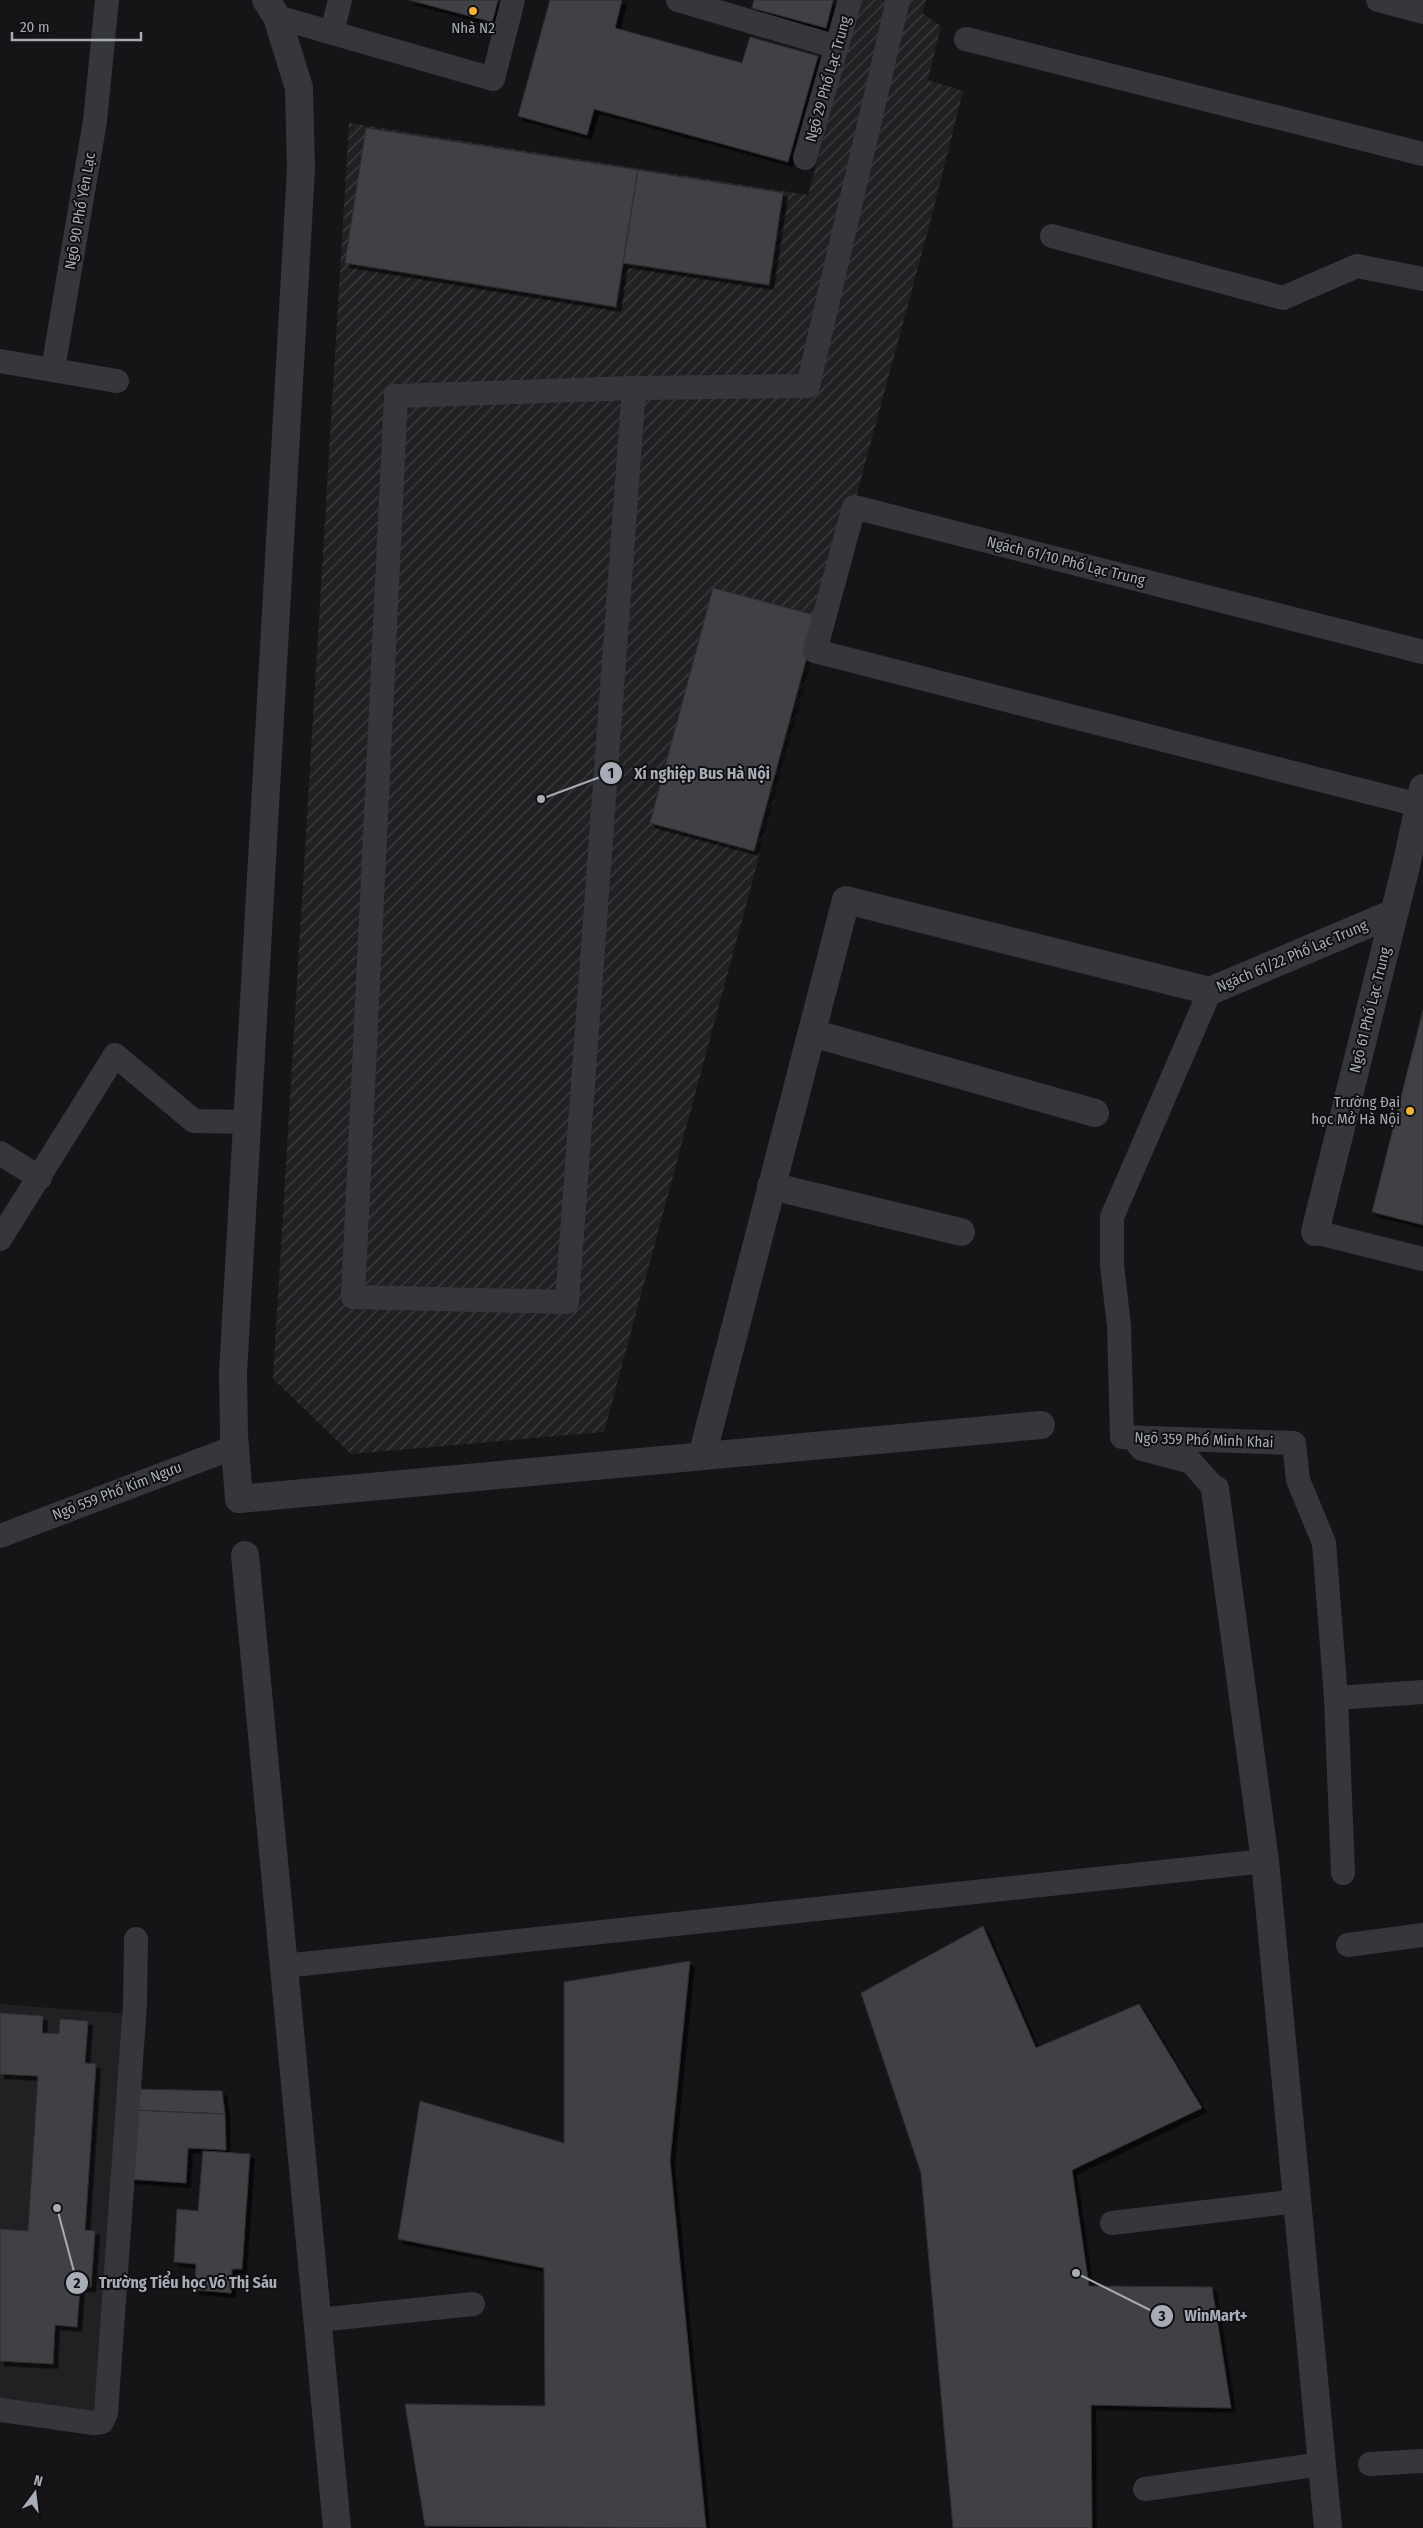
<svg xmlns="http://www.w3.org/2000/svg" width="1423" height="2528" font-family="'Fira Sans Condensed',sans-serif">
  <defs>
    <pattern id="industrial-furrows" width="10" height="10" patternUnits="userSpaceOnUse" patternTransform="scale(1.25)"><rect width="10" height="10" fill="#212124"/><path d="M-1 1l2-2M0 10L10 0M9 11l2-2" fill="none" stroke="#3e3f42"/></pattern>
    <filter id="shadow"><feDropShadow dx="4.5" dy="4.5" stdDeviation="0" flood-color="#0009"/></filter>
  </defs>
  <rect width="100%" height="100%" fill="#151517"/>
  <path fill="#212124" d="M0,2004L128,2014L99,2413L0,2403Z"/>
  <path fill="url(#industrial-furrows)" d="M861,0H926L922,13L941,26L928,80L963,91L931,219L604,1432L351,1454L273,1379L349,123L808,195Z"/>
  <path fill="#3f4044" stroke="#2f2f33" filter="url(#shadow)" d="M409,0H498L492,22Z
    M550,0H622L615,28L742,63L750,37L818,56L788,162L594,109L587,135L518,116Z
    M754,0H833L826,28L752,8Z
    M366,128L638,170L616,307L345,263Z
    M638,170L783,193L769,285L623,263Z
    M713,588L818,616L754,851L650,823Z
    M1423,1010V1225L1372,1212Z
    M983,1926L1036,2048L1139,2004L1202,2108L1072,2170L1089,2286L1212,2287L1231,2408L1091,2405L1092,2528H953L921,2173L861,1993Z
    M690,1961L670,2160L706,2528L425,2526L405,2404L545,2406L544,2268L398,2239L420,2101L564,2143V1982Z
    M0,2013L43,2016L42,2033L59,2034L60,2019L88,2021L85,2063L96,2064L85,2230L95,2231L91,2287H80L77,2327L55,2325L53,2364L0,2361V2229L28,2231L38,2076L0,2074Z
    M134,2089L222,2091L225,2114L133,2110Z
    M133,2110L225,2114L226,2150L188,2148L186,2183L127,2179Z
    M203,2151L250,2154L242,2269H232L231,2293L195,2290L196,2264L174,2262L177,2209L198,2211Z"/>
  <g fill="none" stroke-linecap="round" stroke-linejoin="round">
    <path stroke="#36373c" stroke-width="24" d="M678,0L837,47
      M1378,0L1423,12
      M277,17L493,79L513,0
      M332,32L340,0
      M966,39L1423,154
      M805,158L850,0
      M1052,236L1283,298L1357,266L1423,279
      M0,361L117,381
      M53,369L95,121L107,0
      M634,388L567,1302L353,1297L396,396L634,388L808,386L898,0
      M1419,805L815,651L854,507L1423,652
      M1210,991L1112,1217V1265L1119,1326L1122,1437L1294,1443L1298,1480L1324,1543L1336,1698L1343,1873
      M0,1153L40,1178
      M1315,1232L1423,1259
      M0,1239L115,1055L194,1121L248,1122
      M1137,1443L1142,1449L1191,1462L1215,1489
      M0,1536L235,1447
      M1336,1698L1423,1692
      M1348,1945L1423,1935
      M284,1966L1265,1861
      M1112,2223L1297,2201
      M318,2320L473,2304
      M0,2410L94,2423L102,2422L106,2413L135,2004L136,1939
      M1370,2464L1423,2461
      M1145,2489L1322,2464"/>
    <path stroke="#36373c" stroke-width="28" d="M266,0L277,17L299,88L301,169L233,1373L234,1435L239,1499L1041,1425
      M812,1033L1095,1113
      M771,1186L961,1232
      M1315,1232L1406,866L1423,788
      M702,1456L846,900L1210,991L1394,913
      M1215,1489L1265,1861L1328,2528
      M245,1555L337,2528"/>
  </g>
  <g fill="#f1b333" stroke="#101012" stroke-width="2">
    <circle cx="473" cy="11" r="5"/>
    <circle cx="1410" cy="1111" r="5"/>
  </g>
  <g text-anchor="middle" stroke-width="4" stroke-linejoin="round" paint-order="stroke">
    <g font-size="15" fill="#a7acb7" stroke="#101012">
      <text x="473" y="33">Nhà N2</text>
      <text x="1400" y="1107" text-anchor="end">Trường Đại<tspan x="1400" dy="17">học Mở Hà Nội</tspan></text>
    </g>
    <g font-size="15" fill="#a7acb7" stroke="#101012">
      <text transform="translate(828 79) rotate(-74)" y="5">Ngõ 29 Phố Lạc Trung</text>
      <text transform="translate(80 211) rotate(-80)" y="5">Ngõ 90 Phố Yên Lạc</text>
      <text transform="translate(1066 561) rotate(14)" y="5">Ngách 61/10 Phố Lạc Trung</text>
      <text transform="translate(1292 956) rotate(-23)" y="5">Ngách 61/22 Phố Lạc Trung</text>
      <text transform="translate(1370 1010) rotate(-76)" y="5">Ngõ 61 Phố Lạc Trung</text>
      <text transform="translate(1204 1440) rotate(2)" y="5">Ngõ 359 Phố Minh Khai</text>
      <text transform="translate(117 1491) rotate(-21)" y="5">Ngõ 559 Phố Kim Ngưu</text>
    </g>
  </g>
  <path fill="none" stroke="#a7acb7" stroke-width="2" d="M541 799L611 773M57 2208L77 2283M1076 2273L1162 2316"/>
  <g fill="#a7acb7" stroke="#101012" stroke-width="2">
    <circle cx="541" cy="799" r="5"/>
    <circle cx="57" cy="2208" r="5"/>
    <circle cx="1076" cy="2273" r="5"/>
    <circle cx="611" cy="773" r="12"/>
    <circle cx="77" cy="2283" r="12"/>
    <circle cx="1162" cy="2316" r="12"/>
  </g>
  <g font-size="15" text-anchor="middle" font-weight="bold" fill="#111">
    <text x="611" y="778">1</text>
    <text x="77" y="2288">2</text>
    <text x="1162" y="2321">3</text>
  </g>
  <g font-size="16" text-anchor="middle" font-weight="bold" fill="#a7acb7" stroke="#101012" stroke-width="4" stroke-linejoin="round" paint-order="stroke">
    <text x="702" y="779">Xí nghiệp Bus Hà Nội</text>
    <text x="188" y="2288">Trường Tiểu học Võ Thị Sáu</text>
    <text x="1216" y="2321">WinMart+</text>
  </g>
  <g transform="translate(35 2493) rotate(15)" stroke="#101012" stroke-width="4" paint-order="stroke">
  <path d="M0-4L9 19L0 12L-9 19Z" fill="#a7acb7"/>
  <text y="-8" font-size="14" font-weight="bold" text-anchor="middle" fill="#a7acb7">N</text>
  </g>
  <path d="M12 32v8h129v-8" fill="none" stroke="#a7acb7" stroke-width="2.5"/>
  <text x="20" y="32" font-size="15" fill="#a7acb7" stroke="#101012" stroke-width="4" paint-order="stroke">20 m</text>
</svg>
